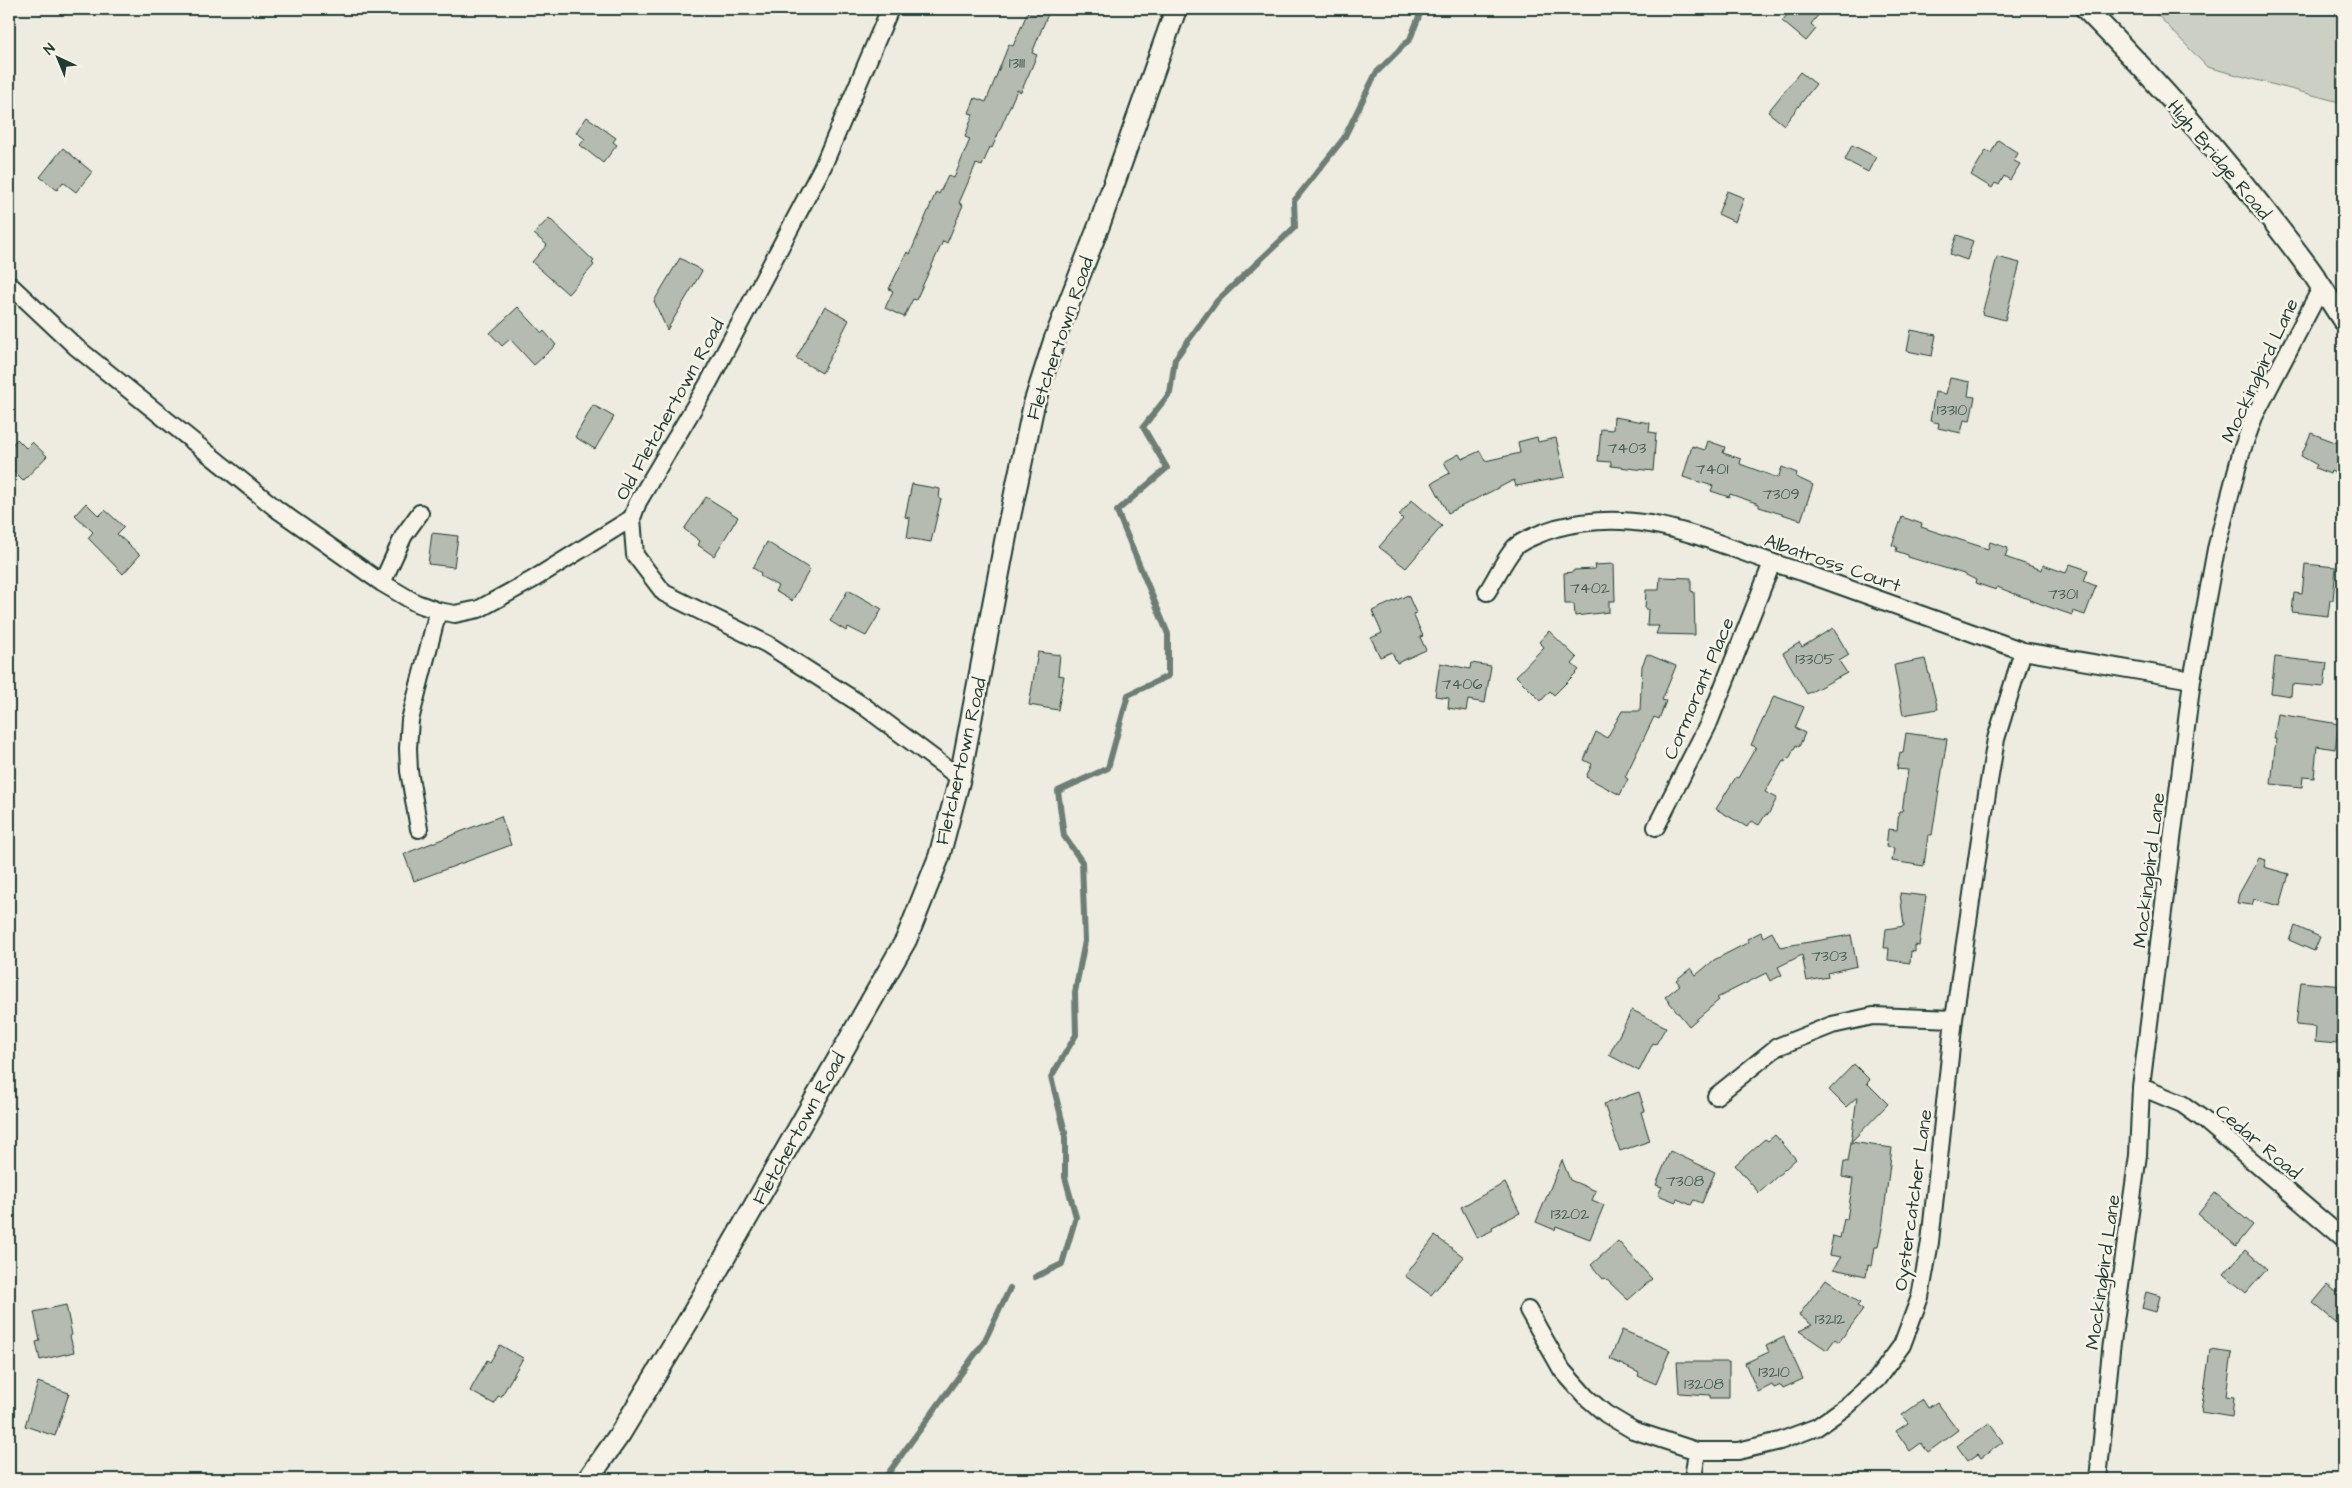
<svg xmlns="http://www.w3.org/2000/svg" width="2352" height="1488" font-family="'Architects Daughter',sans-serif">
  <rect width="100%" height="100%" fill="#eeece1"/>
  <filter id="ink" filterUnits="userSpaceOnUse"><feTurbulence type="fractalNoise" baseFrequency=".02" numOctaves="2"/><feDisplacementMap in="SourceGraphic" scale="10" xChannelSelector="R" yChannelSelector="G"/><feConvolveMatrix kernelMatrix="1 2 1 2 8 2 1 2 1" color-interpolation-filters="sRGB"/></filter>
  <g filter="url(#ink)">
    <path fill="#cccfc4" stroke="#76867c" d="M2152,9H2343V103L2207,67Z"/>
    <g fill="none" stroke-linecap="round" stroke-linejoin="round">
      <path stroke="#6c7e74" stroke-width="6" d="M1035,1277L1062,1264L1076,1217L1065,1177V1132L1051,1077L1076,1035L1075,992L1085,941L1082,862L1064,836L1058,791L1108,768L1128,695L1168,676V634L1117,511L1167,468L1143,427L1170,393L1175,359L1217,301L1295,227L1294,201L1344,138L1376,73L1410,39L1422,9
        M884,1479L984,1342L1010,1288"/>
    </g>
    <path fill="#b5bbb0" stroke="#1f3d34" d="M1029,9H1050L1032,53L1037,55L1021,92L1017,90L992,148L990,147L982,166L976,164L959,203L963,205L947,243L943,241L916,300L913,299L904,317L885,308L893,291L889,289L907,252L910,254L936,192L939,194L948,176L954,178L970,139L965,137L973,114L969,113L975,98L986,102L1009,44L1013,46Z
      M1792,9H1823L1811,24L1816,29L1806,41L1782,21Z
      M1800,72L1816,84L1784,125L1768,112Z
      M587,117L616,138L613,142L617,145L603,163L580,145L585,139L576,132Z
      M1998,140L2018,153L2014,161L2020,164L2010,180L2004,176L1999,185L1995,183L1992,188L1971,175L1986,150L1991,153Z
      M1852,145L1876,157L1868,172L1845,160Z
      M63,148L92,172L76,192L63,182L57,190L40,177Z
      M1727,191L1744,198L1735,222L1718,214Z
      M549,218L594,261L592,263L594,265L568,294L532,262L547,245L534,234Z
      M1957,235L1973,241L1967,260L1950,254Z
      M1997,257L2020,263L2005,320L1982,314Z
      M680,258L702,271L667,330L654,301Z
      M825,306L849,320L822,373L796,358Z
      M518,307L542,333L544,331L556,345L534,365L510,339L502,346L490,333Z
      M1911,330L1936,335L1932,356L1907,351Z
      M1950,378L1970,382L1968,396L1975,397L1970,421L1964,420L1961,433L1938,428L1939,423L1930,421L1935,392L1946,394Z
      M593,405L614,417L595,449L575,437Z
      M1614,417L1650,423L1649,432L1656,433L1653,471L1611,466V462L1598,461L1601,429L1613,430Z
      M2311,433L2343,445V477L2331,471L2330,474L2315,468L2317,465L2301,456Z
      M1537,437L1538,442L1556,438L1565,477L1516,486L1514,480L1448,513L1432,483L1450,473L1444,462L1459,454L1462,459L1480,451L1485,461L1520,453L1518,442Z
      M17,439L26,448L32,442L47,456L23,481L9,467V448Z
      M1708,441L1725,447L1723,453L1741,459L1740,464L1778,478L1782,467L1797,473L1796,477L1813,485L1801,520L1759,507V504L1730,494L1729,497L1711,491L1713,486L1683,477L1692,446L1705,450Z
      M912,484L940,489L939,499H941L931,542L907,538L910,518L905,517Z
      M706,497L738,517L714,556L698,545L700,541L684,529Z
      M1412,500L1442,526L1406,568L1379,547L1403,519L1399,515Z
      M86,503L99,516L105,510L124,527L117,534L140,555L123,574L88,538L93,532L75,515Z
      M1902,517L1922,524L1921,527L1988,549L1990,542L2008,548L2005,557L2042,570L2043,565L2066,573L2070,564L2088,570L2084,581L2096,586L2085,615L2073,611L2072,615L2049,607L1997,587L1996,590L1975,583L1976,580L1964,574L1908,557V555L1896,551L1897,547L1892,545Z
      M432,533L458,536L454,567L428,564Z
      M767,542L810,569L792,601L775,591L778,586L760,576L761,573L753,568Z
      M1614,564L1615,601H1609V612L1575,616L1574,604H1565L1564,573L1573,572L1574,570L1595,569L1594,565Z
      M2305,564L2336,567L2333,600H2330L2328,616L2292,612L2294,593L2302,594Z
      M1660,577L1691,578V591L1694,592L1695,635L1656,634L1659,626H1647L1648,609H1645L1646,590H1659Z
      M848,590L882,609L866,636L848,627L846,631L830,621Z
      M1408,595L1416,613L1413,614L1423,636L1420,637L1426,650L1397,663L1392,652L1380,657L1371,638L1382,633L1372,611Z
      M1833,628L1849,655L1839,661L1847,673L1807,694L1783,653L1799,643L1802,647Z
      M1549,631L1577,658L1572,664L1579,670L1554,695L1550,691L1541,701L1516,676L1544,647L1539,642Z
      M1038,652L1060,655L1058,675L1064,676L1058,710L1029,705Z
      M1647,654L1676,666L1662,700L1666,701L1659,719L1654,717L1625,777L1628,779L1620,795L1586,777L1592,764L1584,760L1596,732L1607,738L1622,711H1640L1642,666Z
      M2275,657L2327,663L2324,687L2292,684L2291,696L2271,693Z
      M1925,659L1938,709L1903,715L1894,665Z
      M1440,663L1470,669L1471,663L1491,666L1485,703L1468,700L1466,711L1448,708L1449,698L1435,696Z
      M1774,696L1804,707L1795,728L1805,733L1799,747L1796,745L1789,759L1787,758L1785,762L1783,761L1765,792L1777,798L1768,815L1766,814L1759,825L1751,821L1747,827L1716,809L1736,777L1738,778L1756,747L1751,745Z
      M2278,714L2339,724L2335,749L2317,746L2314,778L2303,777L2302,787L2271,784L2276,739H2274Z
      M1906,733L1947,739L1932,835H1928L1924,866L1892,861L1894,848L1886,847L1888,829L1897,830L1899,811H1902L1908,770L1897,769L1900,752L1903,753Z
      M501,816L511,845L414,881L404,854Z
      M2259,858L2266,860L2264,867L2289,874L2280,906L2254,899L2252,905L2237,903L2239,894Z
      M1900,893L1926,896L1919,946L1915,945V952L1911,951L1910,963L1888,960L1889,948H1884L1886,929L1904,926Z
      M2295,926L2320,937L2314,951L2289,940Z
      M1761,932L1763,937L1772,932L1780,947L1851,935L1857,966L1827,973L1828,977L1807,981L1802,955L1778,967L1782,975L1770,981L1766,973L1717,998L1719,1000L1689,1026L1665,997L1680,985L1676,980L1691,968L1696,975L1714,960L1749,942L1747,939Z
      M2301,982L2343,986V1030L2338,1029L2337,1044L2315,1042L2316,1027L2296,1025Z
      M1632,1010L1666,1027L1656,1044L1653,1043L1639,1071L1609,1055Z
      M1854,1064L1870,1080L1867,1083L1888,1104L1851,1142L1857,1097L1846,1107L1829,1090Z
      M1639,1092L1645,1111L1641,1112L1650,1141L1620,1151L1604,1104Z
      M1775,1135L1796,1159L1759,1193L1735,1165L1765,1139L1768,1141Z
      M1851,1142L1892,1148L1882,1228L1878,1247H1875L1872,1266L1868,1265L1866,1276L1833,1269L1841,1257L1829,1255L1833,1236L1840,1238L1844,1219L1847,1220L1853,1179L1842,1177L1844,1161L1848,1162Z
      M1670,1151L1715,1172L1702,1203L1694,1200L1691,1205L1677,1199L1676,1202L1658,1195L1662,1187L1656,1185Z
      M1562,1160L1570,1180L1596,1191L1592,1200L1604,1205L1590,1239L1556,1226L1555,1230L1536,1222Z
      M1505,1183L1520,1213L1492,1227L1493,1230L1477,1238L1461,1207Z
      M2215,1193L2253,1225L2236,1246L2198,1214Z
      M1435,1236L1464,1257L1431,1295L1405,1276Z
      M1618,1241L1652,1279L1628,1300L1605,1278L1603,1279L1591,1265Z
      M2245,1250L2267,1269L2246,1293L2224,1274Z
      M1826,1279L1860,1303L1857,1306L1863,1310L1839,1342L1835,1339L1827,1350L1799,1331L1812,1325L1799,1315Z
      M2328,1285L2343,1298V1328L2313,1303Z
      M2146,1292L2160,1296L2156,1312L2142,1308Z
      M66,1305L72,1335L70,1336L74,1352L40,1360L36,1342L40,1341L34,1312Z
      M1622,1330L1670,1350L1656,1384L1638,1376L1639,1373L1610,1359Z
      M1784,1337L1803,1379L1783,1388L1781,1385L1774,1388L1772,1385L1758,1392L1745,1363L1769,1352L1766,1346Z
      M500,1345L523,1358L501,1397L498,1396L494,1404L470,1391L487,1360L490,1362Z
      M2210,1350L2232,1353L2226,1396L2234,1397L2232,1417L2201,1412Z
      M1677,1362H1729V1398H1710V1395L1679,1393Z
      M38,1382L69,1393L55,1436L25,1426Z
      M1923,1400L1928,1408L1937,1402L1958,1430L1928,1452L1921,1443L1910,1451L1896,1431L1908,1423L1902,1415Z
      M1989,1423L2003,1442L1981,1458L1978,1454L1968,1461L1957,1446Z"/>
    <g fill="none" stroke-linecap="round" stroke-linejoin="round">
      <g stroke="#1f3d34" stroke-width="20">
        <path id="minor" d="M890,9L823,166L709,382L638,502L632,518L635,555L664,593L767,644L865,707L960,778
          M9,284L76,347L278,510L382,583L416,603L438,611L455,614L479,609L532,580L632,518
          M382,583L404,535L420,513
          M1487,592C1496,578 1504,560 1515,547C1522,540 1546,531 1556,528C1649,503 1716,547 1802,572L2023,651L2192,680
          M1656,827L1708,725L1772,563
          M419,829L409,771L408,748L410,720L438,611
          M2141,1087L2182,1104L2203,1119L2343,1238
          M1716,1096L1777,1047L1832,1025L1873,1016L1954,1019
          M1528,1310L1562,1370L1586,1397L1606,1414L1633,1430L1697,1451H1738L1780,1441L1817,1427L1847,1406L1877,1379L1902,1345L1920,1297L1930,1242L1954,1019L1983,818L1996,739L2023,651
          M1693,1479L1697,1451
          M2098,1479L2111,1350L2138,1155L2141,1087L2192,680L2216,549L2241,453L2254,417L2321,288"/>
      </g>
      <g stroke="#1f3d34" stroke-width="24">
        <path id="tertiary" d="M2086,9C2164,88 2238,173 2305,263C2319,281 2330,301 2343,320
          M588,1479L620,1434L689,1320L906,940L939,857L960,778L1007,531L1034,404L1054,341L1100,223L1176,9"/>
      </g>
      <use href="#minor" stroke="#f7f3e8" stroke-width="16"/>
      <use href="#tertiary" stroke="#f7f3e8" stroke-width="20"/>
    </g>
  </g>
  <g text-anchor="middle" stroke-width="5" stroke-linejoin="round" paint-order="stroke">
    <g font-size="16" fill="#445c53">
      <text x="1017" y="68">13111</text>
      <text x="1952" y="415">13310</text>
      <text x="1627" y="453">7403</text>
      <text x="1712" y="474">7401</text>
      <text x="1781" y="499">7309</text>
      <text x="1590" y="593">7402</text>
      <text x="2063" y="599">7301</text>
      <text x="1815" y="664">13305</text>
      <text x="1462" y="689">7406</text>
      <text x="1829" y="961">7303</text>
      <text x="1685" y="1186">7308</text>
      <text x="1570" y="1219">13202</text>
      <text x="1830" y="1324">13212</text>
      <text x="1774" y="1377">13210</text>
      <text x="1704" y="1389">13208</text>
    </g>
    <g font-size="19" fill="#1f3d34" stroke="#f7f3e8">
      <text transform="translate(2220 159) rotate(50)" y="7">High Bridge Road</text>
      <text transform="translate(1059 338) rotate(-71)" y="7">Fletchertown Road</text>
      <text transform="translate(2259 370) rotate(-65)" y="7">Mockingbird Lane</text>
      <text transform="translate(669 409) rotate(-61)" y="7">Old Fletchertown Road</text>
      <text transform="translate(1833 562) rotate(19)" y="7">Albatross Court</text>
      <text transform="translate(1698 688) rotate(-67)" y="7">Cormorant Place</text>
      <text transform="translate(960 761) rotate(-77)" y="7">Fletchertown Road</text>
      <text transform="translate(2148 870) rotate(-83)" y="7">Mockingbird Lane</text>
      <text transform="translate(798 1128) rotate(-61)" y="7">Fletchertown Road</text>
      <text transform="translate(2259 1141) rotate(40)" y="7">Cedar Road</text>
      <text transform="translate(1912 1200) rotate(-82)" y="7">Oystercatcher Lane</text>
      <text transform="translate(2102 1272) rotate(-82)" y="7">Mockingbird Lane</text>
    </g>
  </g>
  <rect width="2352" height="1488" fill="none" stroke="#f7f3e8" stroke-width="30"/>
  <rect x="15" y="15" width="2322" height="1458" fill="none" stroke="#1f3d34" stroke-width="2" filter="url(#ink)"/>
  <g transform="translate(58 58) rotate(316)" stroke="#f7f3e8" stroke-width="4" paint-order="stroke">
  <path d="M0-4L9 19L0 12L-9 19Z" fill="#1f3d34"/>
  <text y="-8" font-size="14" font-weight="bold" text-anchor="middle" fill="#1f3d34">N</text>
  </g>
</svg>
